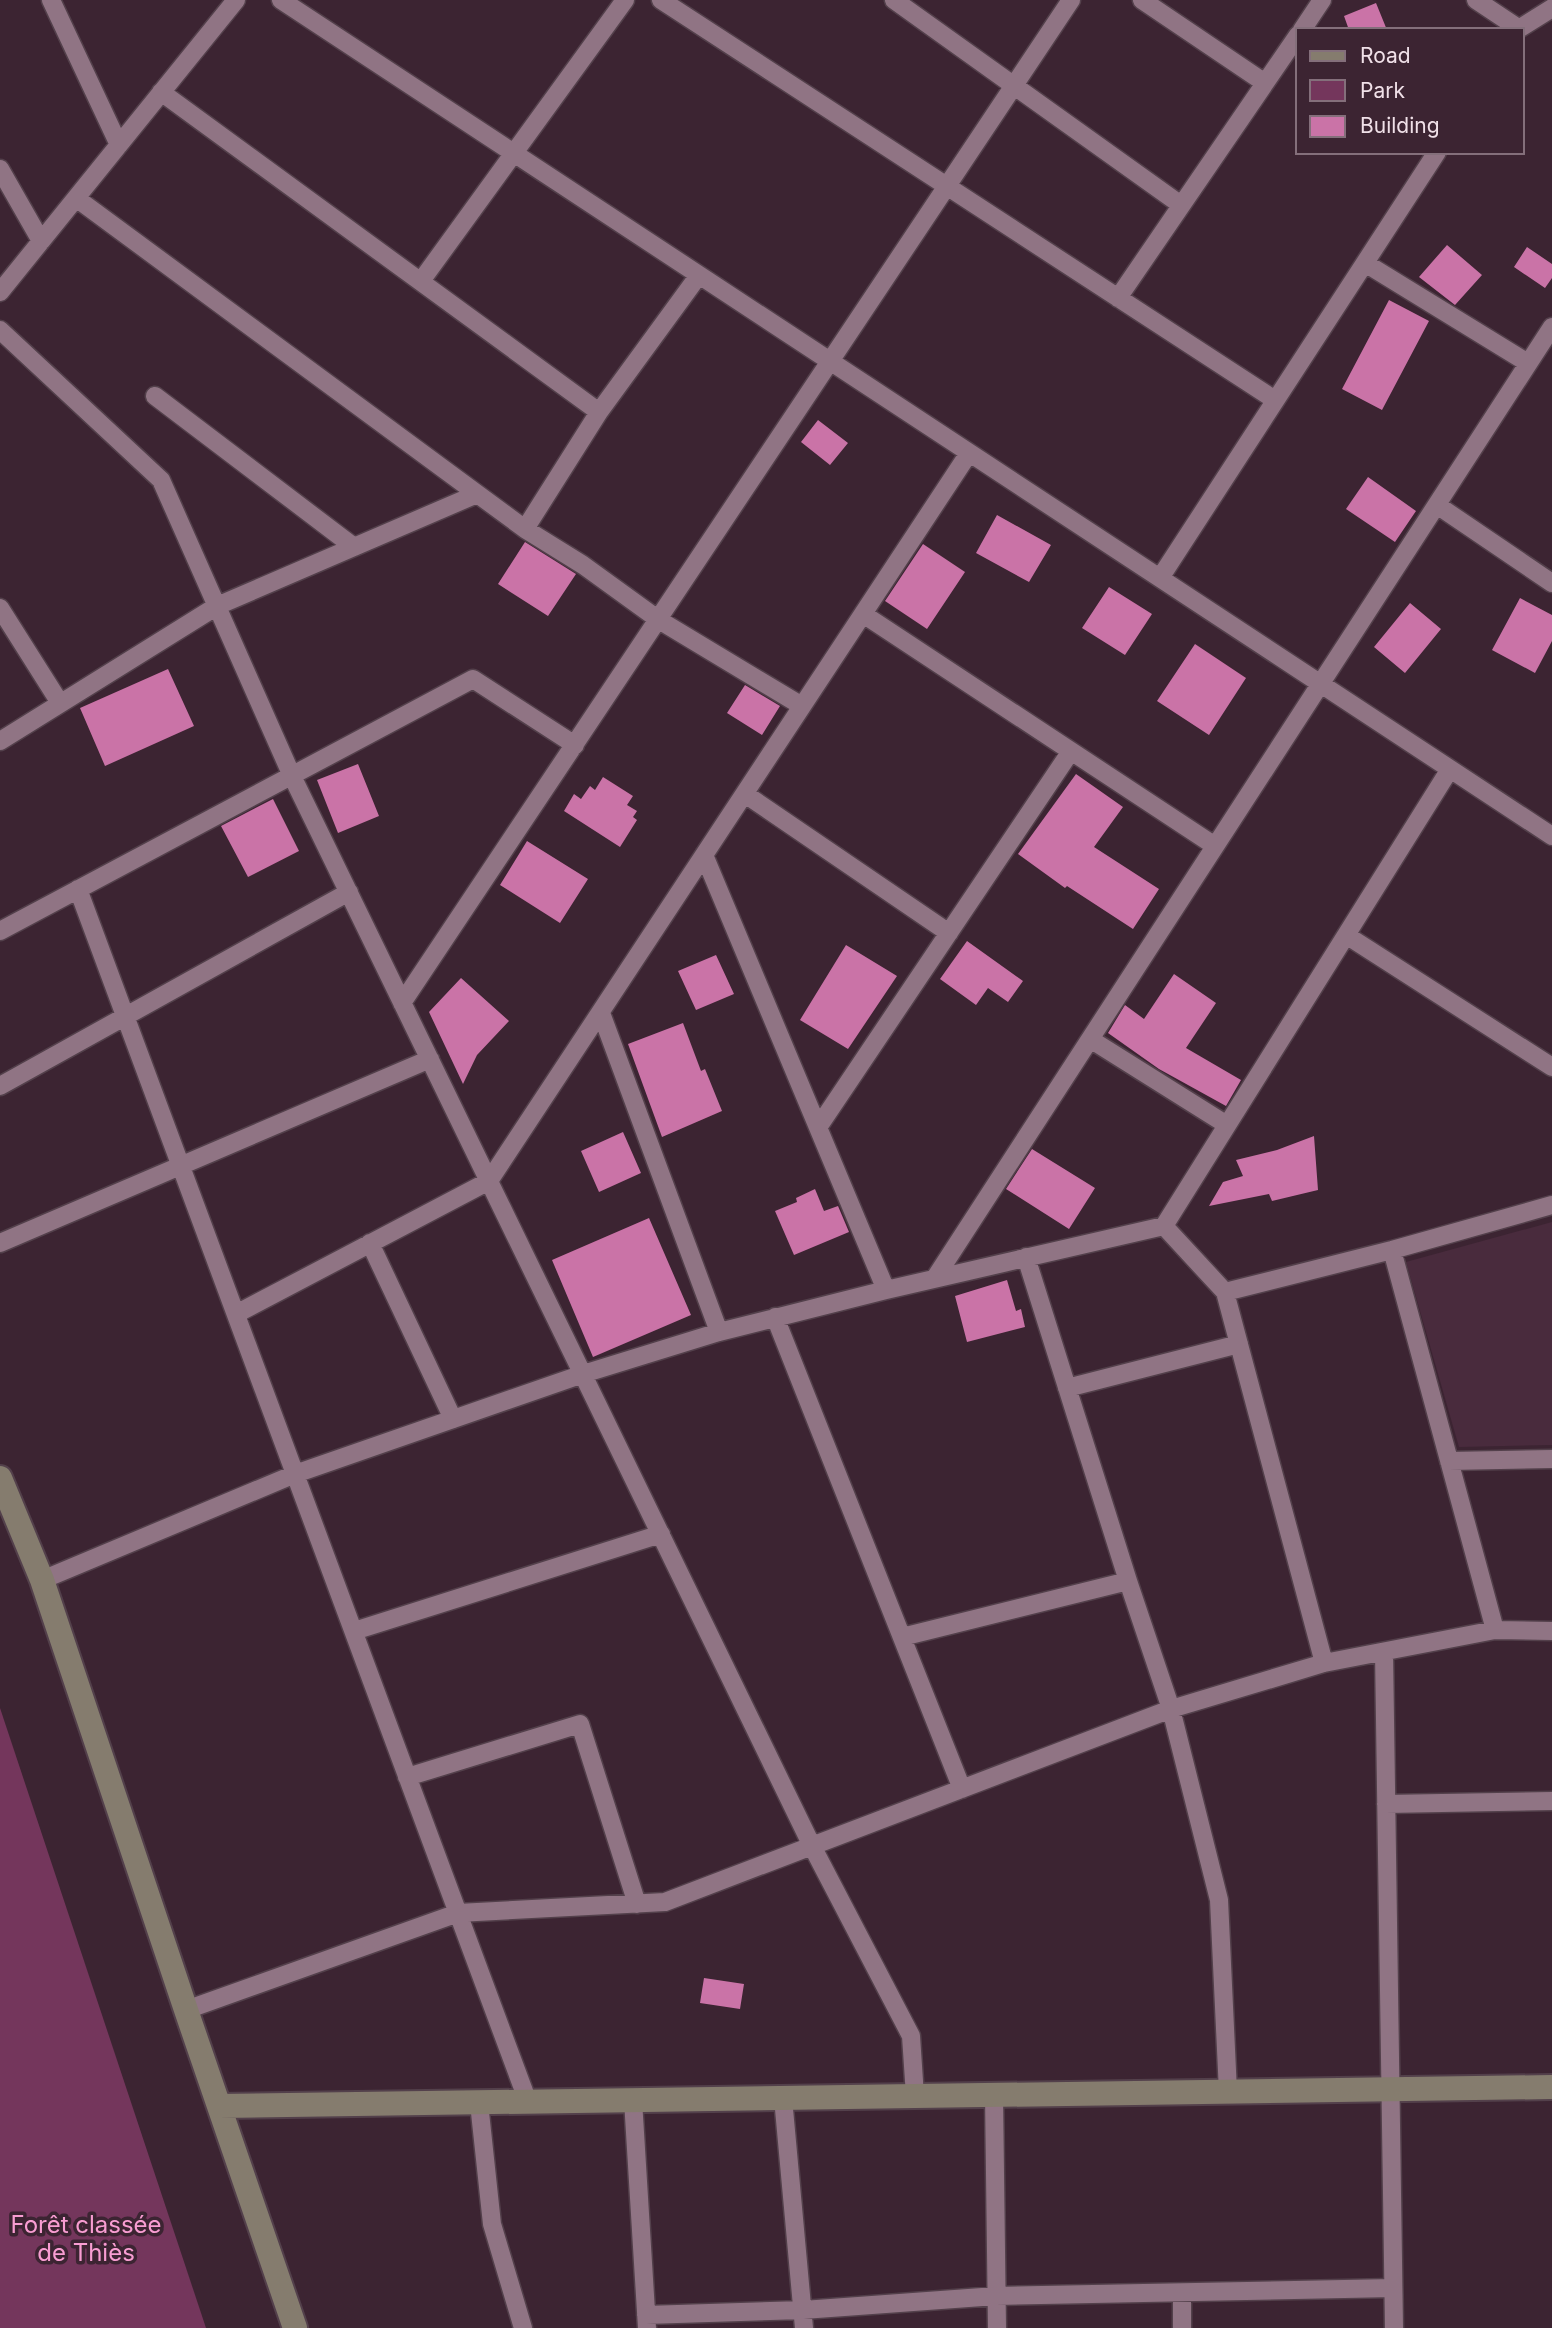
<svg xmlns="http://www.w3.org/2000/svg" width="1552" height="2328" font-family="Inter,sans-serif">
  <rect width="100%" height="100%" fill="#3c2432"/>
  <path fill="#492b3d" d="M1552,1222V1445L1459,1447L1406,1262Z"/>
  <path fill="#74365c" d="M0,1708L206,2328H0Z"/>
  <path fill="#ca73a7" d="M1376,3L1387,30H1349L1344,16Z
    M1447,245L1482,275L1455,305L1419,277Z
    M1527,247L1552,264V278L1545,288L1514,267Z
    M1389,300L1429,321L1382,410L1342,389Z
    M818,420L848,443L830,465L801,442Z
    M1368,477L1416,511L1395,542L1346,509Z
    M997,515L1051,545L1029,582L976,553Z
    M525,542L576,574L548,616L498,584Z
    M923,544L965,572L927,629L885,601Z
    M1109,587L1152,614L1125,655L1082,628Z
    M1520,598L1552,615V641L1535,673L1492,650Z
    M1410,603L1441,629L1405,673L1374,647Z
    M1195,644L1246,678L1209,735L1157,701Z
    M168,669L194,726L105,766L80,708Z
    M745,685L780,706L762,735L727,713Z
    M358,764L379,816L338,833L317,780Z
    M1076,774L1123,807L1094,847L1159,889L1133,929L1067,886L1065,888L1018,854Z
    M603,777L633,796L627,805L637,811L633,817L637,820L620,847L564,811L574,794L581,799L590,786L595,790Z
    M273,799L299,851L248,877L221,826Z
    M527,841L588,879L560,923L500,885Z
    M967,941L1023,981L1008,1002L988,988L976,1005L940,979Z
    M846,945L897,976L848,1049L800,1020Z
    M716,955L734,994L696,1010L678,971Z
    M1174,974L1216,1003L1186,1048L1241,1080L1226,1106L1159,1069L1108,1033L1125,1005L1144,1019Z
    M461,978L509,1021L477,1055L463,1084L429,1012Z
    M683,1023L701,1071L705,1069L722,1111L662,1137L628,1044Z
    M623,1132L641,1173L599,1192L581,1151Z
    M1314,1136L1318,1190L1272,1201L1269,1194L1209,1206L1223,1182L1243,1176L1236,1160L1277,1150Z
    M1032,1149L1095,1188L1069,1229L1006,1189Z
    M815,1189L824,1211L838,1206L849,1232L794,1255L775,1211L797,1202L796,1198Z
    M649,1218L691,1315L593,1357L552,1260Z
    M1007,1280L1016,1311L1021,1309L1025,1327L967,1342L955,1296Z
    M704,1978L744,1984L740,2009L700,2003Z"/>
  <g fill="none" stroke-linecap="round" stroke-linejoin="round">
    <g stroke="#53404b" stroke-width="21">
      <path id="street" d="M51,0L119,145
        M281,0L1552,836
        M661,0L1275,400
        M894,0L1181,205
        M1142,0L1265,83
        M1476,0L1518,28
        M1302,30L1322,0
        M1517,30L1552,8
        M161,92L599,412
        M0,169L41,241
        M76,198L525,529L583,565L659,620L802,706
        M1365,263L1528,363
        M421,281L625,0
        M0,292L236,0
        M1118,298L1298,35
        M0,330L161,480L292,776L812,1846L911,2036L915,2096
        M155,396L354,547
        M1437,505L1552,583
        M525,529L599,412L699,275
        M1160,578L1437,152
        M0,608L60,703
        M863,614L1215,846
        M0,741L217,606L477,494
        M745,794L949,933
        M704,855L886,1290
        M78,889L528,2102
        M0,931L473,679L575,745
        M1346,935L1552,1067
        M402,1003L1071,0
        M601,1013L719,1332
        M1090,1039L1227,1125
        M0,1086L349,892
        M819,1126L1071,751
        M1164,1226L1225,1292L1324,1663
        M0,1243L430,1059
        M370,1243L453,1419
        M1392,1250L1495,1630
        M1026,1257L1128,1581L1171,1709L1219,1900L1228,2092
        M935,1278L1552,327
        M1225,1292L1392,1250L1552,1205
        M236,1314L489,1181L969,453
        M775,1317L962,1789
        M1067,1388L1239,1344
        M1449,1461L1552,1459
        M42,1580L295,1474L583,1374L719,1332L886,1290L1164,1226L1450,769
        M354,1631L661,1534
        M902,1637L1128,1581
        M1384,1652L1394,2328
        M407,1777L580,1724L637,1904
        M1386,1804L1552,1801
        M186,2010L458,1913L665,1902L1171,1709L1324,1663L1495,1630L1552,1631
        M994,2095L997,2328
        M783,2098L804,2328
        M633,2100L647,2328
        M479,2103L492,2224L523,2328
        M1182,2293V2328
        M646,2315L803,2310L996,2296L1393,2288"/>
    </g>
    <g stroke="#53404b" stroke-width="28">
      <path id="secondary" d="M0,1478L42,1580L186,2010L295,2328
        M219,2106L1552,2087"/>
    </g>
    <use href="#street" stroke="#907484" stroke-width="18"/>
    <use href="#secondary" stroke="#857c6e" stroke-width="24"/>
  </g>
  <g text-anchor="middle" stroke-width="7" stroke-linejoin="round" paint-order="stroke">
    <g font-size="24" fill="#f89dd2" stroke="#3c2432">
      <text x="86" y="2233">Forêt classée<tspan x="86" dy="28">de Thiès</tspan></text>
    </g>
  </g>
  <rect x="1296" y="28" width="228" height="126" fill="#3c2432" stroke="#846f7b" stroke-width="2"/>
  <rect x="1310" y="51" width="35" height="10" fill="#857c6e" stroke="#846f7b" stroke-width="2"/>
  <text x="1360" y="63" font-size="21" fill="#f0e0e8">Road</text>
  <rect x="1310" y="80" width="35" height="21" fill="#74365c" stroke="#846f7b" stroke-width="2"/>
  <text x="1360" y="98" font-size="21" fill="#f0e0e8">Park</text>
  <rect x="1310" y="116" width="35" height="21" fill="#ca73a7" stroke="#846f7b" stroke-width="2"/>
  <text x="1360" y="133" font-size="21" fill="#f0e0e8">Building</text>
</svg>
